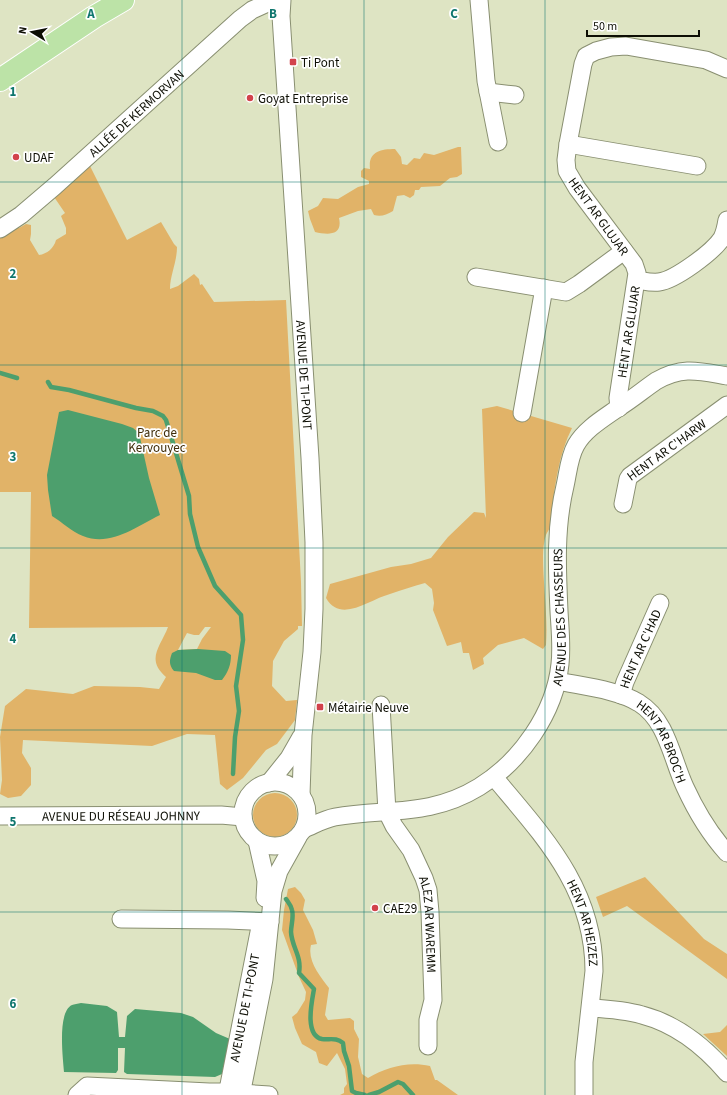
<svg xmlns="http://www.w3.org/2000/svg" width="727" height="1095" font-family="'Source Sans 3',sans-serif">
  <rect width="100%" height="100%" fill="#dee4c3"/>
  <path fill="#e1b368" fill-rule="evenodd" d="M458,147H461L462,174L457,177L450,178L440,186L421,187L419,190H415L414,195L410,198L404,195L397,196L393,211C386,215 381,217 374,215L371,209L358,211L339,218C343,236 328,235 315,232L310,219L308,211L318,206L323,198L338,199L358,187L369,184V181L361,177V171L364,168L370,169C368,152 380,149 395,149L401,157L402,164L407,165L414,158L420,159L424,153L434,155Z
    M90,166L127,240L161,222L174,244L177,247C177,262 170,275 170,289L178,286L194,274L199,279L200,285L202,284L214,302L286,300L301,582L302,626H298V629L284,641L273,661L272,686L286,701L297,700L295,720L277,744L266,750L243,778L227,790L220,784L215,735L187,734L152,746L23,740L22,753L31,768V785L21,796L8,798L0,794L2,780L0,737L5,706L26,689L73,694L94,686L140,687L159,689L166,677C145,659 161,646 168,627L29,628L31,492H0V234L18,226L19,228L26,224L31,225V234L30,240L39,255C47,254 54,248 56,240L66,234V228L61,216L65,213L52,194ZM205,627H211L202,639L197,649L178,650L187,633L194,635H199Z
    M497,406L572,428C557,458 554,493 550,526C550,529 547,532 546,535C544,541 543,549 543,556C543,585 548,615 546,645L543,649L524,638L498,645L483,658L484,664L473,670L469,653H463L461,642L447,646L433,610L434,603L432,589L425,583C413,586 402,590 390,594C370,599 341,624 326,598L330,584L391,567L411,564L431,558L448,537L474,512L484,513L486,518L482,409Z
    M253 815a22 22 0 1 1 44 0a22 22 0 1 1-44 0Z
    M645,877L704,939L727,954V979L627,906L603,917L596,897Z
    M295,887L301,893L305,900L303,910L313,930L317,944L311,945C307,961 320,976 329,988L325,1015L328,1020L350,1018L354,1021V1029L359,1039L358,1057L362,1074L368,1078C387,1067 408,1061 430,1066L435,1080H437L458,1095H340L344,1093V1088L347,1084L345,1069L337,1053L327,1066L319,1063L316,1052L302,1044L295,1028L292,1017L297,1013L305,1000L306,992L299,977L282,930L284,910L288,889Z
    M727,1025V1056L703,1034L720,1032Z"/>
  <path fill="#4d9f6d" d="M68,410L122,424L133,428L139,433L149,478L160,515C136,527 110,547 83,536C72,532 62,522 52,516L48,490L47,475L59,412Z
    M198,649L225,651L231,655C231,665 228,672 222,680H215L196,673L174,671C169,665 169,661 172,653L178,650Z
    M81,1003L107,1006L117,1012L119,1037H125L127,1016L135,1009L181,1013L193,1017L216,1033L230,1039L222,1074L215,1077L127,1074L124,1072L125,1048H118V1070L116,1073L64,1072C63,1058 57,1012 72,1005C74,1004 78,1004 81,1003Z"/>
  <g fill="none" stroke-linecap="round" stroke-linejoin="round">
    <path stroke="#4d9f6d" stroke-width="4.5" d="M0,373L17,378
      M48,382L51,387L69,390L136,408L153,411L163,416L166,420L189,496L190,514L198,547L215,586L241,615L243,640L236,686L239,711L235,737L233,774
      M286,899C288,902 291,905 292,910C294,917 291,925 291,932C292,948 302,956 299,973L314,989C312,1001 304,1035 322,1039C330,1040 336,1037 343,1043L344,1051L349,1066L352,1091L356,1093L365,1095
      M369,1095L379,1092L398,1082L403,1084L413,1095"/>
    <g stroke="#898f71" stroke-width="19">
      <g id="minor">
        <path id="s1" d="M282,0L281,16L310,458L314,542V609L312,652L303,735L301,795"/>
        <path d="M479,0L486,81L498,142"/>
        <path d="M488,92L515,95"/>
        <path d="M568,144L697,166"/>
        <path id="s2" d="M0,229L21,215L55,186L240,19L252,10L274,0"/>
        <path d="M476,277L566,292L579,284L624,251"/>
        <path d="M637,280C644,281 651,283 659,282C675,280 713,252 722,238C725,232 726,226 727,220"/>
        <path id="s3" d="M619,408L618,398L637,273L634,264L577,188L567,171L566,160L568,144L583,64L586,56L596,51L611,47L626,46L706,60L727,69"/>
        <path d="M522,413L544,288"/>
        <path id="s4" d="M623,504L628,479L630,476L727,405"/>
        <path id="s5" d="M558,681C581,686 619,690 639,703C667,720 672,759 685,787C696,811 709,833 727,853"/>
        <path id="s6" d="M621,695L625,682L660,603"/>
        <path id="s7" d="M381,705L387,812L394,826L411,850L424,878L428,890L430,912L433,1000L428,1020V1046"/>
        <path id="s8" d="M494,777C543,836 594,888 594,971L584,1062V1095"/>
        <circle cx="275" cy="814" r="32"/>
        <path d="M269,783L289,758L301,737"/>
        <path id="s9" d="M0,816L221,815L243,817"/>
        <path id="s10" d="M304,829C314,825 324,819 335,817C387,808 430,817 479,787C520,762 555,713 560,664C562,647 560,629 559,611C557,569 555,528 565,486C568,473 569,457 576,445C585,429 604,418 618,408C631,400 643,390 656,381C683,366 698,371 727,376"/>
        <path d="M257,841L266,881L265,898"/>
        <path d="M121,919L228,920L270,922"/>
        <path d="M591,1008C608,1009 625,1010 642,1015C676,1024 705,1047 727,1073"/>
        <path d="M77,1095L87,1086L209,1092H228L269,1095"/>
        <path id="s11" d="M227,1095L261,922"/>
        <path d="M241,1095L264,979L273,891L279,871L298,837"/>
      </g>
    </g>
    <g stroke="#fff" stroke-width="24">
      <path id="major" d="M0,80L94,17L123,0"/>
    </g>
    <use href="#minor" stroke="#fff" stroke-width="17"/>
    <use href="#major" stroke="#bce3a7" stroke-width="22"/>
  </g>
  <path fill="none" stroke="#0f766e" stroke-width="1" stroke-opacity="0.55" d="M182,0V1095M364,0V1095M545,0V1095M0,182H727M0,365H727M0,548H727M0,730H727M0,912H727"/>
  <g fill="#d2424b" stroke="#fff" stroke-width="1.5">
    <rect x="289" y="58" width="8" height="8" rx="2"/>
    <circle cx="250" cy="98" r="4"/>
    <circle cx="16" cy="157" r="4"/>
    <rect x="316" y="703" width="8" height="8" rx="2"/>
    <circle cx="375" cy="908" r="4"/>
  </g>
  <g text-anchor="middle" stroke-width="3.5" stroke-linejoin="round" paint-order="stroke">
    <g font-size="13" fill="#0d0e04" stroke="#fff" text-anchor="start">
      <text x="301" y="67">Ti Pont</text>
      <text x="258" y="103">Goyat Entreprise</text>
      <text x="24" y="162">UDAF</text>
      <text x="328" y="712">Métairie Neuve</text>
      <text x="383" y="913">CAE29</text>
    </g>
    <g font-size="13" fill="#0d0e04" stroke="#fff">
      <text dy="5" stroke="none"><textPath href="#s2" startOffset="179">ALLÉE DE KERMORVAN</textPath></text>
      <text transform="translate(599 216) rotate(54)" y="5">HENT AR GLUJAR</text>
      <text dy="5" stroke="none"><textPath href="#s3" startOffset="77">HENT AR GLUJAR</textPath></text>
      <text dy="5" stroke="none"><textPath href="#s1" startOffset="376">AVENUE DE TI-PONT</textPath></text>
      <text dy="5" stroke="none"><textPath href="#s4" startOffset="74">HENT AR C'HARW</textPath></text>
      <text dy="5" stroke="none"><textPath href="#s10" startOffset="381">AVENUE DES CHASSEURS</textPath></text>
      <text dy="5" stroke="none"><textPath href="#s6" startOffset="50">HENT AR C'HAD</textPath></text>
      <text dy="5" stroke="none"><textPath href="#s5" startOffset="130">HENT AR BROC'H</textPath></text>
      <text dy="5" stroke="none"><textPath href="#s9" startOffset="121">AVENUE DU RÉSEAU JOHNNY</textPath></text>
      <text dy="5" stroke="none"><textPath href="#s8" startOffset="174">HENT AR HEIZEZ</textPath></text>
      <text dy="5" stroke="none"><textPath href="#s7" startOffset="230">ALEZ AR WAREMM</textPath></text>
      <text dy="5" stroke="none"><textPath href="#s11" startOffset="89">AVENUE DE TI-PONT</textPath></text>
    </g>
    <g font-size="13" fill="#3f2c08" stroke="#fff">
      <text x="157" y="437">Parc de<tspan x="157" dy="15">Kervouyec</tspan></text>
    </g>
  </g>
  <g font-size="13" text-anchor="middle" font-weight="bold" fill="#0f766e" stroke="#fff" stroke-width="3.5" stroke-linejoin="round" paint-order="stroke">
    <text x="91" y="18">A</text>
    <text x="273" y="18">B</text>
    <text x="454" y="18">C</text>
    <text x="13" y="96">1</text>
    <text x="13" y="278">2</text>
    <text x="13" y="461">3</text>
    <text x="13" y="643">4</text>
    <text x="13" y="826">5</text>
    <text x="13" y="1008">6</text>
  </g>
  <g transform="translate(32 32) rotate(280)" stroke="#ffffff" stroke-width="3" paint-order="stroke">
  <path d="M0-3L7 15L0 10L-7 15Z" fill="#0d0e04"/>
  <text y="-6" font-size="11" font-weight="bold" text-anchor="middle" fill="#0d0e04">N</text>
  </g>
  <path d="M587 30v6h112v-6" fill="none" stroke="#0d0e04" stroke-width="2"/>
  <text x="593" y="30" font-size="12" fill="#0d0e04" stroke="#ffffff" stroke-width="3" paint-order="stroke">50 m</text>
</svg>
